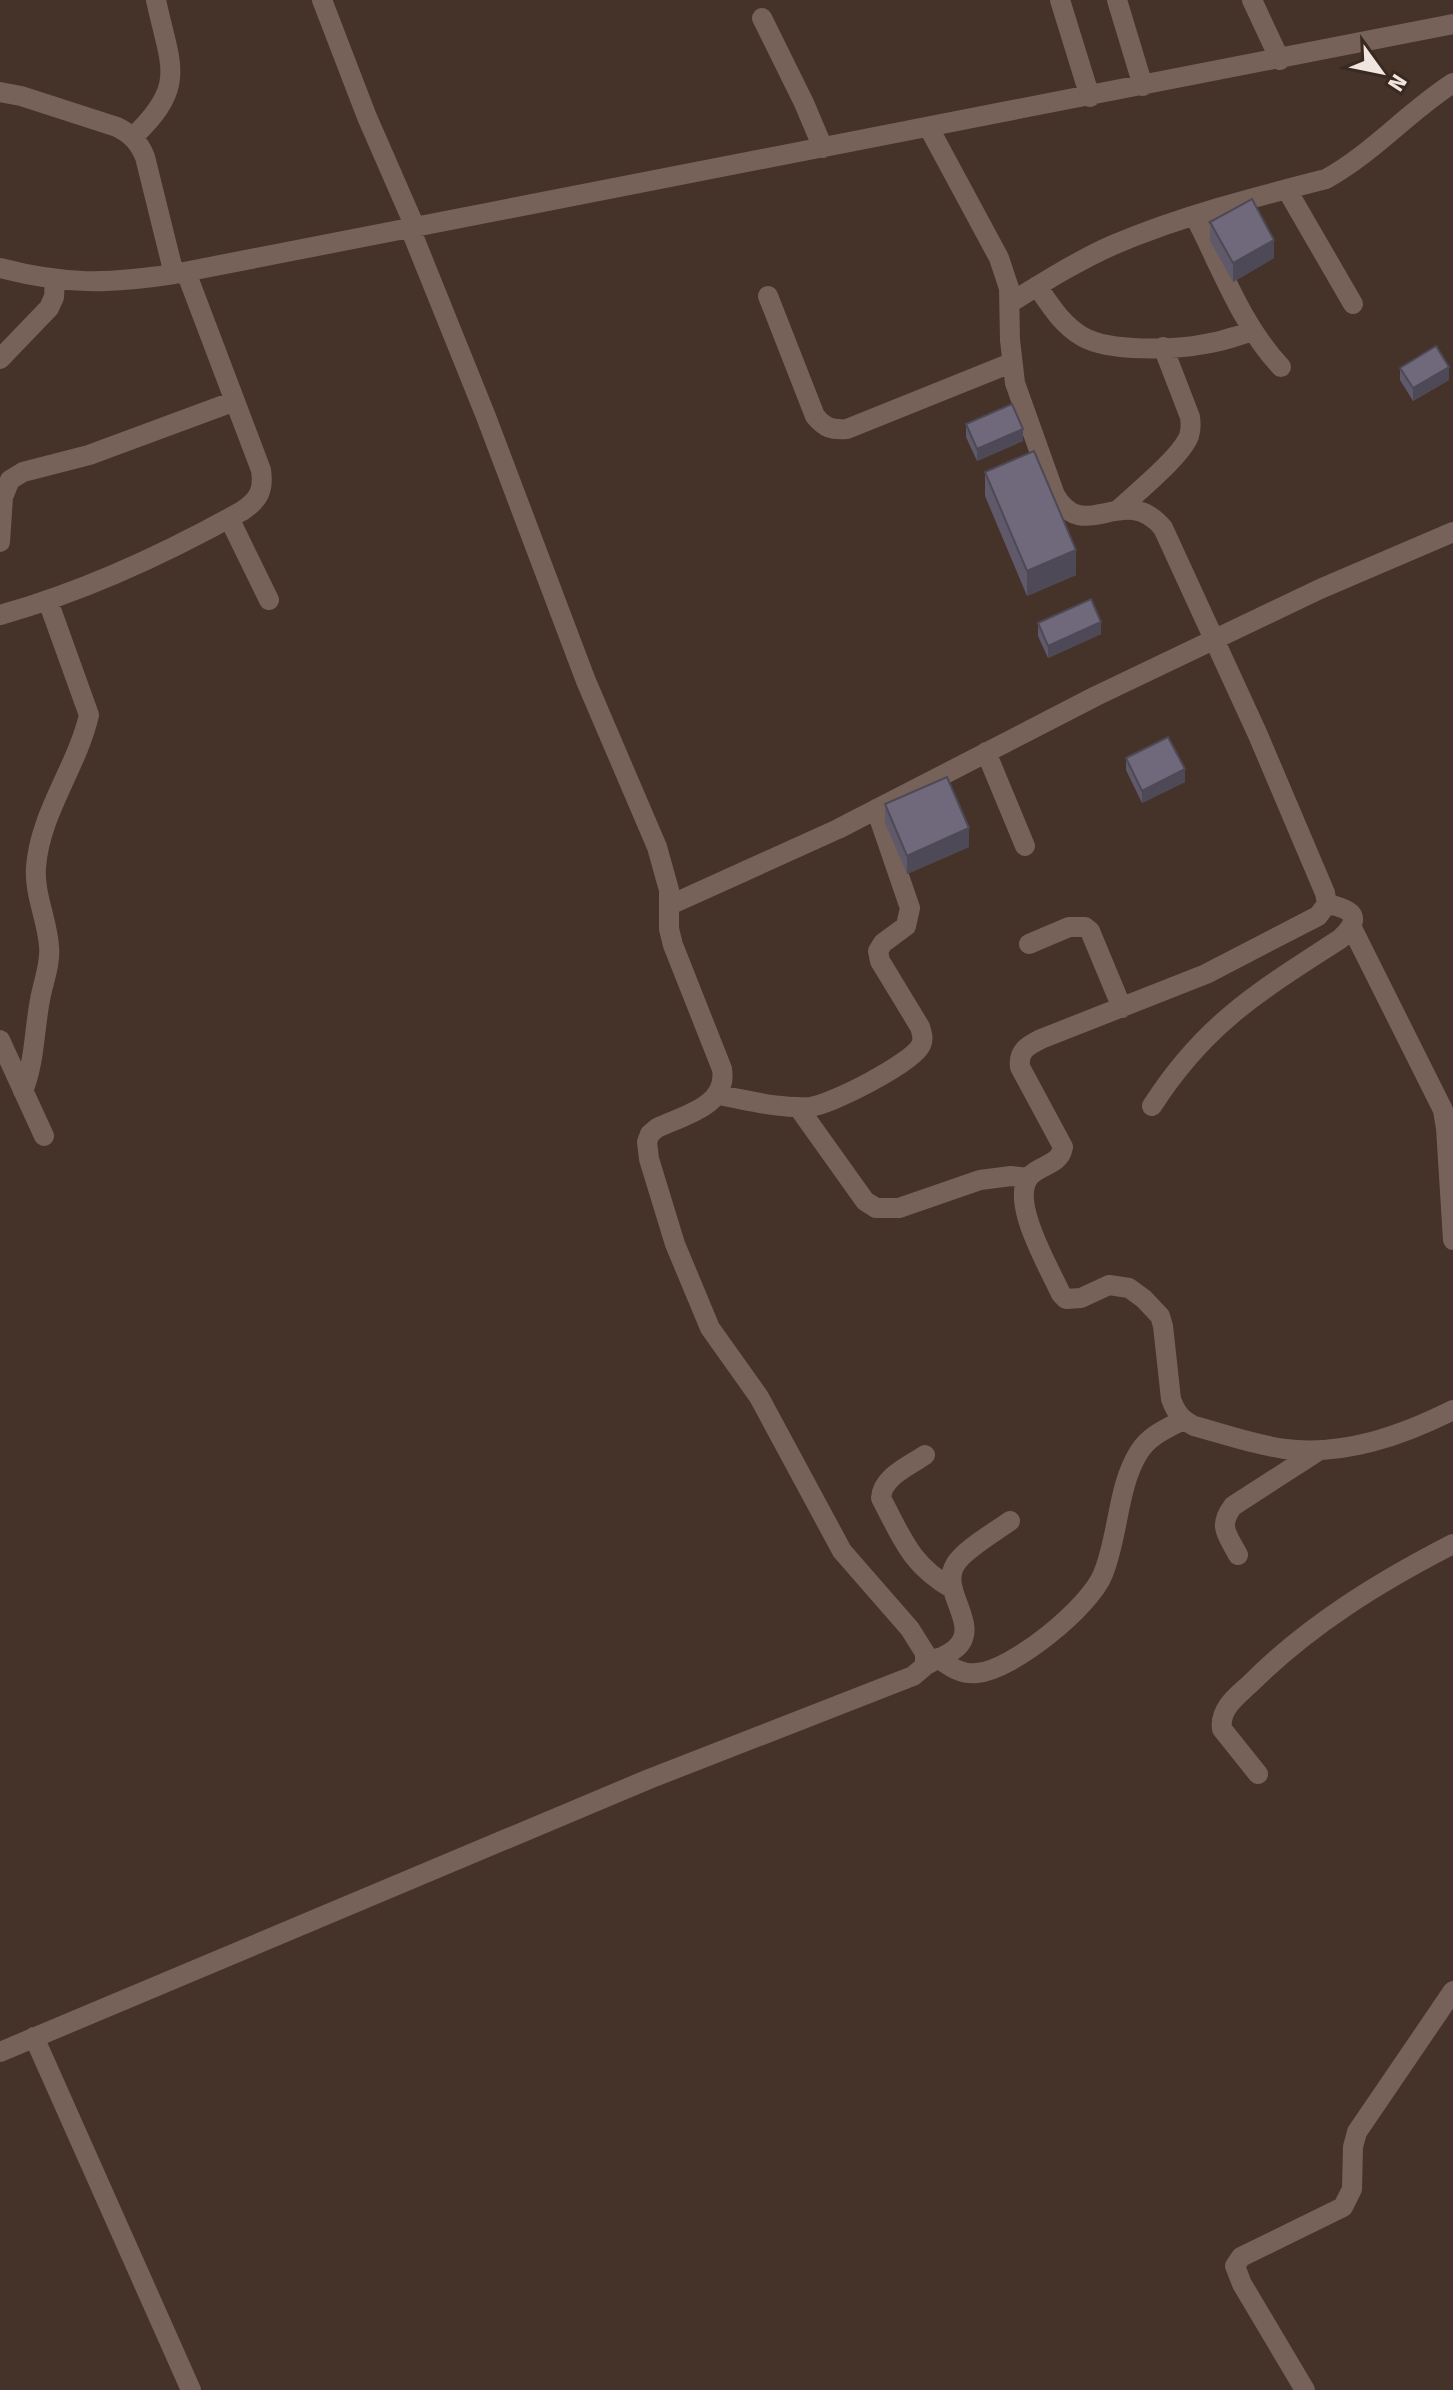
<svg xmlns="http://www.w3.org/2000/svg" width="1453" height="2390" font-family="'Fira Sans',sans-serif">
  <rect width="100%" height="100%" fill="#45332a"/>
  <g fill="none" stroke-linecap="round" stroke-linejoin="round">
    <path stroke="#766258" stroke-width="20" d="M322,0L367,117L415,227
      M1060,0L1090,97
      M1117,0L1143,86
      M1252,0L1280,60
      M762,18L804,103L823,148
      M0,92L21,96L117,127C131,134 139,142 145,157L174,274
      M929,128L999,258L1009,288L1010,340L1015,383L1055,495C1084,546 1124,481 1163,528L1258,735L1325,893L1327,904L1318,916L1206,974L1041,1039C1027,1046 1018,1051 1020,1067L1063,1147C1060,1165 1042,1164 1031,1175C1007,1198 1050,1269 1061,1294L1066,1299L1081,1298L1109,1285L1129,1288L1144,1299L1160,1316L1163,1326L1171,1399C1176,1413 1181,1419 1194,1426C1224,1434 1255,1445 1285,1449C1344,1456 1401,1436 1453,1410
      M133,137C188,85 170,66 156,0
      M1287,190L1353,304
      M1195,217C1221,267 1242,326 1281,367
      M0,268C65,285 108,284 174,274L1453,24
      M1037,286C1050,305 1062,325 1083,337C1110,352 1174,350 1205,344C1221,342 1237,336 1253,331
      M768,296L815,416C825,428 831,430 847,429L1011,363
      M1010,303C1044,282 1077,261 1113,245C1181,216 1255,197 1326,179C1373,153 1408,112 1453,83
      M0,359L49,308L54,297L55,280
      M1118,510C1136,493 1181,457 1189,436C1191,430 1191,424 1190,417L1163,347
      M229,518L269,600
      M0,542L3,497L10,480L23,472L89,455L235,401
      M0,615C86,591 165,554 242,511C259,500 264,490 261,470L186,272
      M986,752L1025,846
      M670,905L838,829L1096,696L1320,589L1453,532
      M1352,928L1443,1110L1446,1128L1453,1240
      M1029,944L1069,927H1085L1090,931L1122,1008
      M0,1040L44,1136
      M23,1091C35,1061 34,1031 40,1000C43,982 51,964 49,946C47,919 34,894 36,867C40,813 77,767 89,715L48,601
      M718,1095C748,1100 779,1109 810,1107C830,1105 913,1063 921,1045C924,1039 922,1034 920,1027L880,961L878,951L883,943L906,926L910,908L876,809
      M1152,1106C1205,1023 1260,991 1340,939C1363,918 1354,909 1327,904
      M798,1107L865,1201L876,1208H899L980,1180L1011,1176L1028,1178
      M925,1455C909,1466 882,1477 881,1498C903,1540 911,1565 953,1589
      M1238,1555C1228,1535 1217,1527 1233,1506L1318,1451
      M938,1658C950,1667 962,1675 977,1673C1013,1670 1090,1607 1103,1574C1119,1535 1117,1487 1139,1452C1150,1435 1166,1429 1183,1420
      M928,1664C937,1659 948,1655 955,1649C983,1626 939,1592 955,1565C963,1550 995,1532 1010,1521
      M1258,1774L1222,1729C1219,1709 1237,1696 1250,1684C1309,1625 1379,1582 1453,1544
      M34,2037L191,2390
      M0,2052L649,1779L913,1676L925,1666V1653L910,1629L842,1551L759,1397L710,1328L675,1244L649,1159L647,1142L650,1134L657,1128C684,1115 728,1106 722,1069L673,945L669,929V890L657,847L586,681L485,414L410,228
      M1305,2390L1242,2284L1235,2266L1241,2257L1343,2207L1352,2189L1353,2147L1357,2132L1453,1991"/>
  </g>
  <path fill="#60596a" d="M1210,222L1274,258L1233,282L1210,241Z
    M1400,368L1449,380L1413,401L1400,380Z
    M966,424L1023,441L977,461L966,437Z
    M985,472L1076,575L1027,596L985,496Z
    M1038,623L1101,634L1048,658L1038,636Z
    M1126,758L1185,782L1142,803L1126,770Z
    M885,804L969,847L907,874L885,823Z"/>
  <path fill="#4e4956" d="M1274,240V258L1233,282V263Z
    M1449,367V380L1413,401V388Z
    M1023,429V441L977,461V449Z
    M1076,550V575L1027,596V571Z
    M1101,622V634L1048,658V646Z
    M1185,769V782L1142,803V791Z
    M969,828V847L907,874V856Z"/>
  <path fill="#70687b" stroke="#4e4956" stroke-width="2" d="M1252,199L1274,240L1233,263L1210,222Z
    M1436,346L1449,367L1413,388L1400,368Z
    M1012,404L1023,429L977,449L966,424Z
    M1034,451L1076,550L1027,571L985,472Z
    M1091,599L1101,622L1048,646L1038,623Z
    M1168,737L1185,769L1142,791L1126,758Z
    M947,777L969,828L907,856L885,804Z"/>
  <g transform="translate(1381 72) rotate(123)" stroke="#3a2920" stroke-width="6" paint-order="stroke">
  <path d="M0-6L14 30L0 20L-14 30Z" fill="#f0e5df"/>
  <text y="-12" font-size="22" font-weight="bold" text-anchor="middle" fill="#f0e5df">N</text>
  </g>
</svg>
